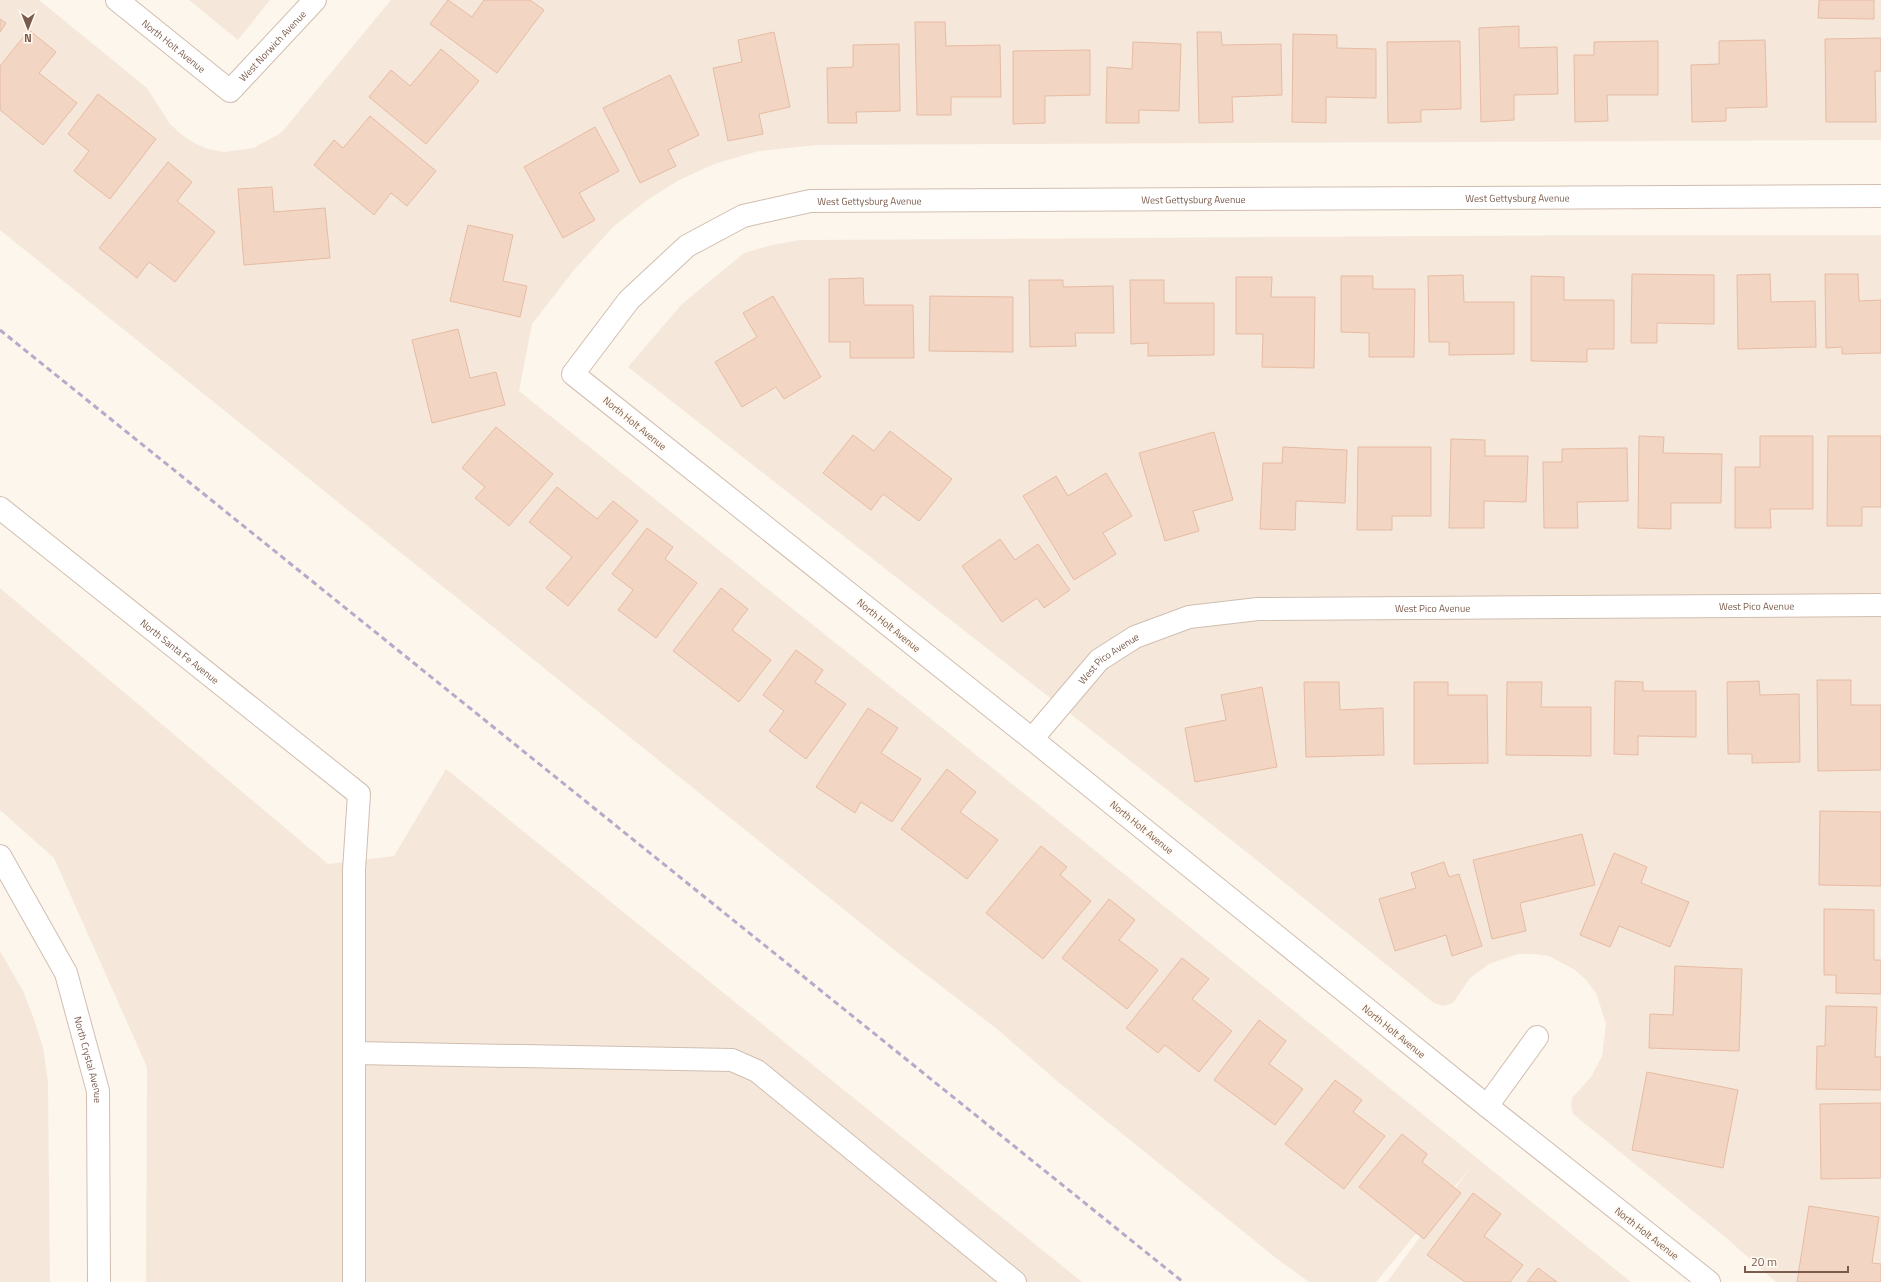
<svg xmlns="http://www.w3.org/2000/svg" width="1881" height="1282" font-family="'Titillium Web',sans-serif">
  <rect width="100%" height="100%" fill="#fdf6ec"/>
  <path fill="#f5e8da" d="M0,0H39L147,88L170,124L181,134L194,143L208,149L224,152L254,148L282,132L391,0H1881V140L818,145L759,151L717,163L679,180L646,201L613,227L574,270L532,324L519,391L950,734L1631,1282H1387L1471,1167L1376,1282H1309L1276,1258L1057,1081L997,1029L898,953L0,230Z
    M189,0H270L238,40Z
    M1608,235H1881V1282H1776L1724,1236L1573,1114L1571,1106L1572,1098L1591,1077L1602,1056L1606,1024L1596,993L1586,980L1575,970L1549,956L1533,954H1518L1489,964L1470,978L1453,1003L1443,1006L1434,1003L1244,850L628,367L682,304L744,253L772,245L800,240Z
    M0,588L328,864L394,856L446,769L1082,1282H146L147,1067L54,858L0,810Z
    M0,951L23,991L34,1019L43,1048L48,1082L50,1282H0Z"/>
  <path fill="#f3d5c3" stroke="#e6bba3" d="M448,0L472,17L484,0H530L544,10L497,73L430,24Z
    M1819,0H1874V19L1818,18Z
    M0,19L6,23L0,32Z
    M915,22H945L946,46L1000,45L1001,97H951V115H917Z
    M1519,26V48L1557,47L1558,94L1514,95V120L1481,122L1479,28Z
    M29,30L56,52L39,73L77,103L43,145L0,110V66Z
    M774,32L790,107L759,114L763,134L728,141L713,68L742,62L738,40Z
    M1197,32H1221L1222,45L1281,44L1282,95L1232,97L1233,122L1199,123Z
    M1293,34L1337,35V48L1376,49V98L1326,97V123L1292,122Z
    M1881,38V71H1875L1876,122H1826L1825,39Z
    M1765,40L1767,107L1726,108V121L1692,122L1691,65L1719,64V41Z
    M1460,41L1461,109L1421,110V122L1388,123L1387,42Z
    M1658,41V95H1607L1608,121L1575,122L1574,55H1594V42Z
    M1133,42L1181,44L1179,111L1139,110V123H1106L1107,67L1132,69Z
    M899,44L900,111L856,112L857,123H828L827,68L853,67V45Z
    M441,49L479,81L426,144L369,97L391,70L410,86Z
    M1090,50V95L1045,96V123L1013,124V51Z
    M670,75L699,135L668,150L676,166L640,183L603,108Z
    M98,94L156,139L110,199L74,171L89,151L68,134Z
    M370,116L436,171L407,206L391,193L374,215L314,165L334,140L343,148Z
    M595,127L619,171L579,193L595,220L563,238L524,167Z
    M168,162L192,182L177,201L215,232L175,282L149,262L137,278L99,248Z
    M272,187L274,212L325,208L330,258L244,265L238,189Z
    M468,225L513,235L503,281L527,286L520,317L450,301Z
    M1632,274L1714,275V324L1657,323V343H1631Z
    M1770,274L1771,302L1815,301L1816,347L1738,349L1737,275Z
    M1825,274H1858L1859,301L1881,300V353L1842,354V347L1826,348Z
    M1463,275L1464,302H1514V354L1449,355V342H1429L1428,276Z
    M1341,276H1373V289H1415L1414,357H1369V333L1341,332Z
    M1531,276L1564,277V300H1614V349H1587V362L1531,361Z
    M1236,277H1272L1271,297H1315L1314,368L1262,367L1263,334H1236Z
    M863,278L864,305H913L914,358H850V342H829V279Z
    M1029,280H1063V287L1113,286L1114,333H1075L1076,346L1030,347Z
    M1130,280H1164V303H1214V355L1148,356V343L1131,344Z
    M773,296L821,377L784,399L776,387L742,407L715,362L757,337L743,313Z
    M930,296L1013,297V352L929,351Z
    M458,329L470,378L496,372L505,405L432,423L412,340Z
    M496,427L553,474L509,526L475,498L485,487L462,468Z
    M890,431L952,479L919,521L883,494L871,510L823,473L853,435L874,451Z
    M1214,432L1233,500L1193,511L1199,531L1165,541L1139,453Z
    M1639,436L1664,437L1663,453L1722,454L1721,503H1671V529L1638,528Z
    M1760,436H1813V509H1770L1771,528H1735V467H1760Z
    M1828,436H1881V507H1862V526H1827Z
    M1451,439L1485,440V456H1528L1526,502L1484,501V528H1449Z
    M1283,447L1347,450L1345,503L1296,501L1295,530L1260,529L1263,463H1282Z
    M1358,447H1431V516H1392V530H1357Z
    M1627,448L1628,501L1577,502L1578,528H1544L1543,462H1562V449Z
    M1106,473L1132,516L1103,533L1116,554L1074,580L1023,496L1056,476L1068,496Z
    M557,487L597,519L613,501L638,521L568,606L546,588L572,557L529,522Z
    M647,528L673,547L665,559L697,583L656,638L618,610L633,590L612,574Z
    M1000,539L1015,560L1038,544L1070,590L1044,608L1037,598L1002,622L962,566Z
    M721,588L748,609L732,630L771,660L739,702L673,651Z
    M796,650L823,670L815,682L846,704L806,759L769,731L784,711L763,695Z
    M1817,680H1851V705H1881V770L1818,771Z
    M1615,681L1643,682V691H1696V737L1638,736V755L1614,754Z
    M1759,681L1760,695L1799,694L1800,762L1752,763V754H1728L1727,682Z
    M1304,682H1339L1340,710L1383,708L1384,755L1306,757Z
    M1414,682H1448V695H1487L1488,763L1414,764Z
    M1507,682H1542L1541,707H1591V756L1506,755Z
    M1262,687L1277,767L1195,782L1185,728L1226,720L1221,695Z
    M868,708L898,728L881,753L921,779L892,822L861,802L855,813L816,787Z
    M947,769L976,792L960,812L998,840L967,879L901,829Z
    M1820,811L1881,812V886L1819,885Z
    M1582,834L1595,885L1520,903L1526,931L1492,939L1473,860Z
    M1041,846L1067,867L1060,875L1091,901L1043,959L986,913Z
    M1614,853L1647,867L1641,883L1689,902L1670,947L1619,926L1610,947L1580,935Z
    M1444,862L1449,877L1459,874L1482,946L1452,956L1446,935L1395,951L1379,899L1416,888L1411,873Z
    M1109,899L1135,920L1119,940L1158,970L1127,1009L1062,958Z
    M1824,909L1874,910V960H1881V994L1836,993V975H1824Z
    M1182,958L1209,979L1192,999L1232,1031L1199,1072L1165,1045L1158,1053L1126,1028Z
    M1675,966L1742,969L1739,1051L1649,1048L1650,1014L1673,1015Z
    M1826,1006L1877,1007L1875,1057H1881V1090L1816,1089L1817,1046H1825Z
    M1259,1020L1286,1041L1269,1064L1303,1089L1275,1125L1214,1080Z
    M1647,1072L1738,1090L1723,1168L1632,1150Z
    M1335,1080L1362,1100L1353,1112L1385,1136L1344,1189L1285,1144Z
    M1881,1103V1178L1821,1179L1820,1104Z
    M1402,1134L1427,1154L1422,1162L1461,1193L1424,1239L1359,1187Z
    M1473,1193L1501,1214L1484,1236L1523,1265L1510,1282H1465L1427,1255Z
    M1809,1206L1879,1217L1872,1263L1881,1264V1282H1797Z
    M1538,1268L1557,1282H1527Z"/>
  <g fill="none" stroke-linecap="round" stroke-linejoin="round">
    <g stroke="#d1beb0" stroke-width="24">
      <g id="minor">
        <path id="s1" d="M117,0L230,91L315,0"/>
        <path id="s2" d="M0,508L359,794L354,870V1282"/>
        <path id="s3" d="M1032,739L1099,660L1135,637L1189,617L1258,609L1881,605"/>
        <path id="s4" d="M0,856L66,973L98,1091L99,1282"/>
        <path d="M354,1053L732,1060L757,1071L1015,1282"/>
        <path d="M1487,1106L1537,1037"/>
        <path id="s5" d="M1709,1282L1487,1106L1032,739L573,374L629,300L687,246L743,216L810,201L1881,196"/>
      </g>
    </g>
    <use href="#minor" stroke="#fff" stroke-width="22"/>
    <path stroke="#b9a8c9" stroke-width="3" stroke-dasharray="6 4" stroke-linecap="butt" d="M0,330L1183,1282"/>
  </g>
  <g text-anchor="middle" stroke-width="3.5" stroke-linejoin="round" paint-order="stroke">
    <g font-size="10" fill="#7a5c4d" stroke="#fffaf3">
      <text dy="4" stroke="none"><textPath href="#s1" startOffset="73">North Holt Avenue</textPath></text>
      <text dy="4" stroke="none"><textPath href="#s1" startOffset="207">West Norwich Avenue</textPath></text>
      <text dy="4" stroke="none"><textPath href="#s5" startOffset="2466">West Gettysburg Avenue</textPath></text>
      <text dy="4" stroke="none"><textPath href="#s5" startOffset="2142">West Gettysburg Avenue</textPath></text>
      <text dy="4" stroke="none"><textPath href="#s5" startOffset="1818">West Gettysburg Avenue</textPath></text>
      <text transform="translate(635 423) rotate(39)" y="4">North Holt Avenue</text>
      <text dy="4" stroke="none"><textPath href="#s3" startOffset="772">West Pico Avenue</textPath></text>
      <text dy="4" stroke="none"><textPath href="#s3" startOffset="448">West Pico Avenue</textPath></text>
      <text transform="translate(889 625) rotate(39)" y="4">North Holt Avenue</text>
      <text dy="4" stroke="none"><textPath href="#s2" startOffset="230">North Santa Fe Avenue</textPath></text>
      <text dy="4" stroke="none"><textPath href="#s3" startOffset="112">West Pico Avenue</textPath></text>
      <text transform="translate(1142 827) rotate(39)" y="4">North Holt Avenue</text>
      <text transform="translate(1394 1031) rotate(39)" y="4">North Holt Avenue</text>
      <text dy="4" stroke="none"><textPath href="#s4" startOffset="224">North Crystal Avenue</textPath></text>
      <text transform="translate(1647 1233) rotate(38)" y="4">North Holt Avenue</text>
    </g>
  </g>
  <g transform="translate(28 28) rotate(180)" stroke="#fffaf3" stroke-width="3" paint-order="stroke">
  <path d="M0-3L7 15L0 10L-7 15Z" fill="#7a5c4d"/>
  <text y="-6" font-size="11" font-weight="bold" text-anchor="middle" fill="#7a5c4d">N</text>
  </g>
  <path d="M1745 1266v6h103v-6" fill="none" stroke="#7a5c4d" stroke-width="2"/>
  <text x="1751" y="1266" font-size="12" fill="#7a5c4d" stroke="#fffaf3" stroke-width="3" paint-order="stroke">20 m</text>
</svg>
